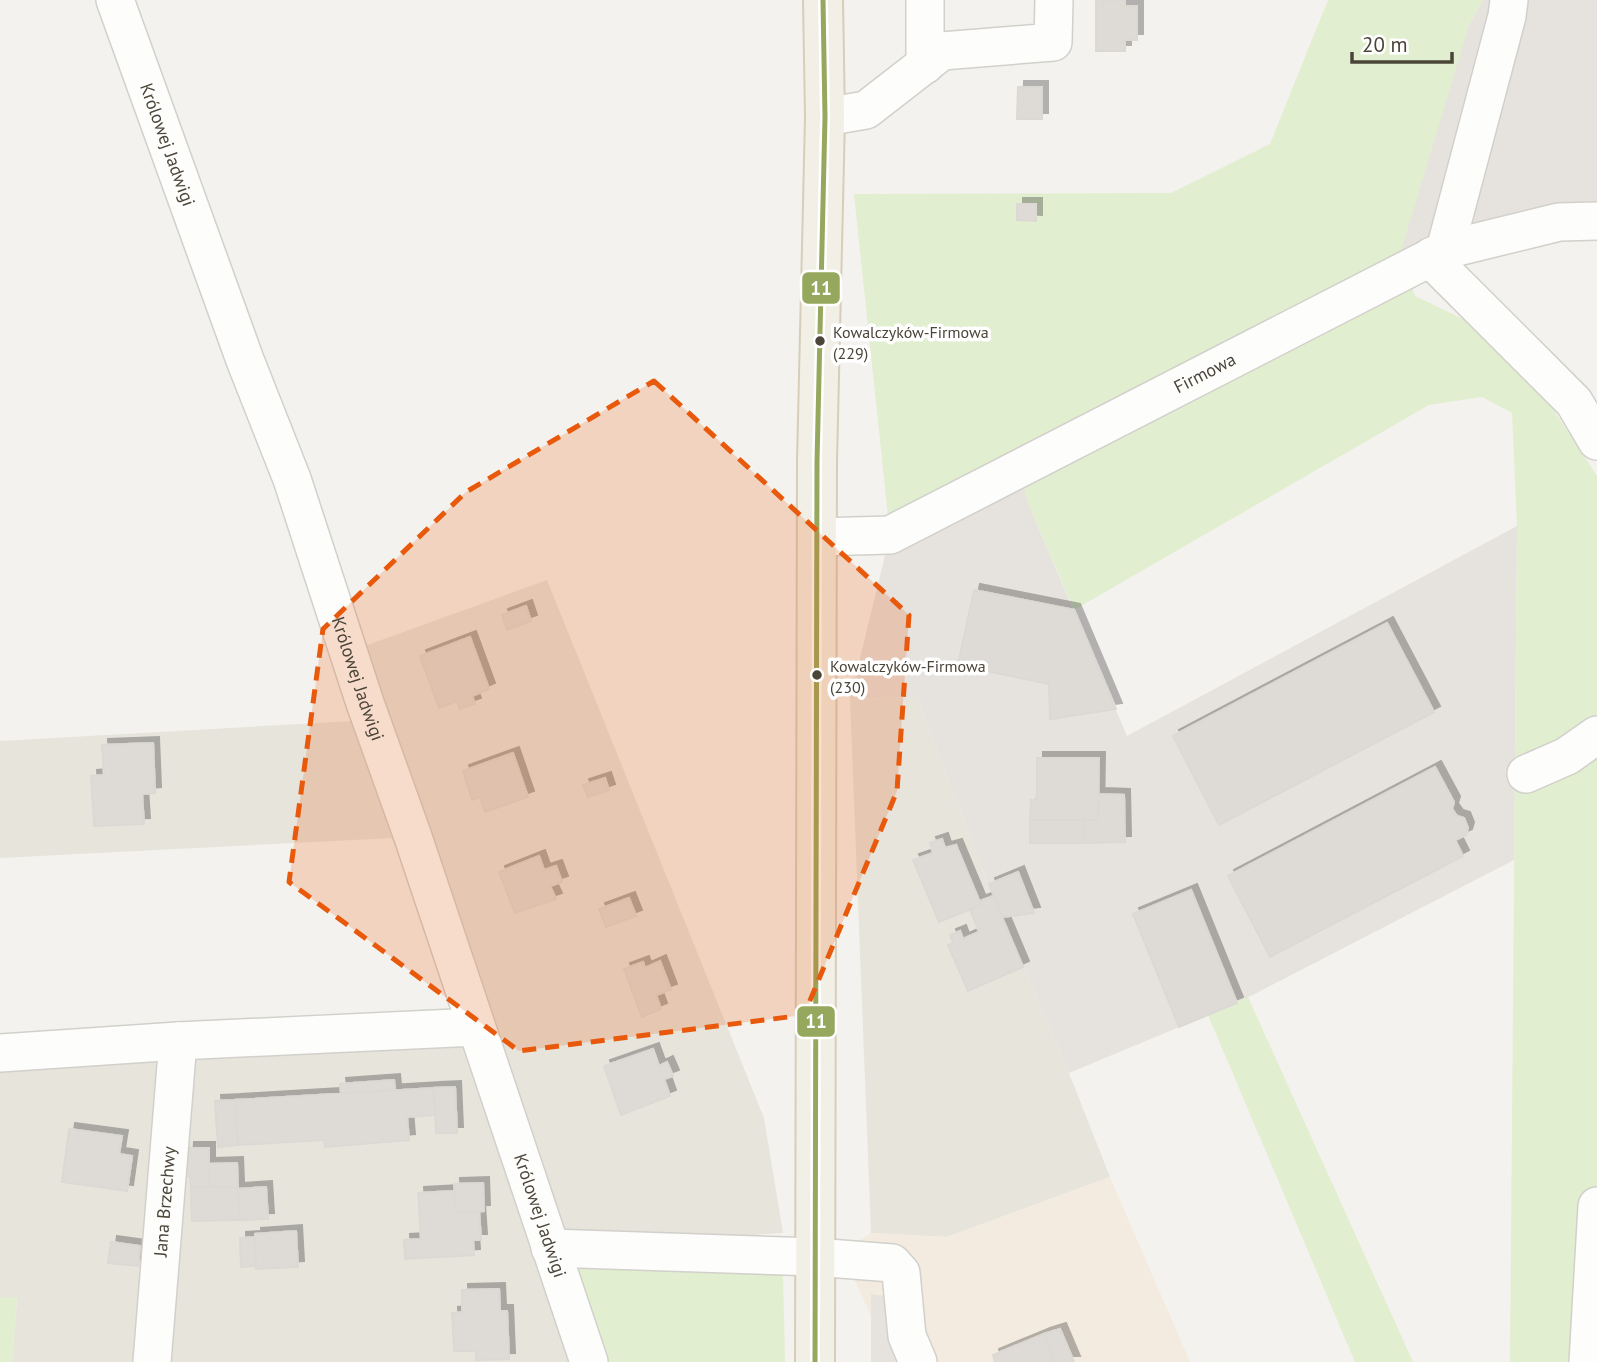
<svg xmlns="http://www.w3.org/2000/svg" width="1597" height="1362" font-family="'PT Sans',sans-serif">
  <defs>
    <filter id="shadow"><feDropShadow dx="6" dy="-6" stdDeviation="0" flood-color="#0004"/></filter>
  </defs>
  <rect width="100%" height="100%" fill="#f4f2ee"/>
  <path fill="#e7e4dc" d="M547,580L764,1118L783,1233L551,1248L589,1362H12L17,1299L0,1297V1053L475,1027L413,837L0,858V741L370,720L348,652Z
    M917,697L993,896L1069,1073L1110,1177L947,1237L871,1233L850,699Z"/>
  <path fill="#f3ebdf" d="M1110,1177L1190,1362H892L841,1251L871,1233L947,1237Z"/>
  <path fill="#e6e2de" d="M1018,469L1030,508L1127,736L1517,526L1514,860L1237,1003L1069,1073L993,896L917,697L850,699L890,535Z"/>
  <path fill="#e1eecf" d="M1328,0H1483L1469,25L1406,270L1415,296L1463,319L1551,406L1597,476V1362H1510L1517,526L1512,413L1482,397L1429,405L1074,610L1030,508L1018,469L890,535L854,194L1171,193L1270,144Z
    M1248,997L1413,1362H1355L1208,1015Z
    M550,1248L783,1272L785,1362H589Z
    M0,1297L17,1298L12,1362H0Z"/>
  <path fill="#e6e3df" d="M1483,0H1597V220L1399,258L1469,25Z
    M871,1294L903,1298L918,1362H871Z"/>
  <path fill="#dedbd6" stroke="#dcd9d4" stroke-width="2" filter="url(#shadow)" d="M1096,0H1125V6H1137V40H1125V51H1096Z
    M1018,87H1042V119H1017Z
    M1017,204H1036V221L1017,220Z
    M974,590L1074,610L1116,709L1050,719L1049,684L958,665Z
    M526,606L531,621L507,630L502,615Z
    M1387,623L1434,712L1219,825L1173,736Z
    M470,637L489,689L472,696L475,704L460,709L457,701L439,708L420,656Z
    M153,743L155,793L142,794L144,824L94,826L91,776L104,775L102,745Z
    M513,753L528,797L485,812L480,797L472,800L463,771Z
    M1037,758H1099L1098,820H1030L1031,800H1037Z
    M1435,767L1454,802L1452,809L1457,816L1464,818L1468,828L1466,835L1455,840L1463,856L1270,957L1228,876Z
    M605,778L609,790L588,797L583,785Z
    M1099,794L1124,795L1125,842L1084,843V820H1098Z
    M1030,820H1084V843H1030Z
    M942,839L945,848L956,845L981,905L939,922L913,860L933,853L930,843Z
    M539,856L544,870L556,866L562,882L550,886L556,899L515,913L499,872Z
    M1018,872L1034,913L1003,917L989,884Z
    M1191,890L1237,1003L1179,1027L1133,914Z
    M993,896L1023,967L968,991L948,945L953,943L950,935L960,931L963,939L979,932L970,909L981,905L980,901Z
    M629,898L636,916L606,927L599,909Z
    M660,961L671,990L656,995L661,1009L642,1017L624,969L643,962L645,968Z
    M653,1049L659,1066L667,1062L673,1076L664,1079L670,1096L621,1115L604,1066Z
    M394,1080L395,1090L341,1093L340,1084Z
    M455,1087L457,1133H436L434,1088Z
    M434,1088L435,1115L407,1117L409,1140L325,1147L324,1140L238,1145L235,1100Z
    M235,1100L238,1145L218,1147L215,1101Z
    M69,1129L122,1136L119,1154L132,1156L127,1191L62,1182Z
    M188,1148H209V1187H191L190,1176H186Z
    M237,1163L238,1187H209V1164Z
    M483,1183L484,1211L456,1212L454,1184Z
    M191,1187H238L240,1220L192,1221Z
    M266,1187L268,1219L240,1220L238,1189Z
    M453,1191L456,1212L479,1211L481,1240H473L474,1255L405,1259L404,1240L421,1239L418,1193Z
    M296,1231L298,1267L256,1269L255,1234Z
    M255,1237L256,1266L241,1267L240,1238Z
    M111,1242L140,1246L138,1266L108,1263Z
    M499,1289L500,1311H507L509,1359L476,1360V1351H454L452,1313L462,1312V1290Z
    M1060,1329L1074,1362H1055L1044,1334Z
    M1044,1334L1055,1362H995L993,1355Z"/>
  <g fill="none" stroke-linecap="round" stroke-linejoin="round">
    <g stroke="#d2d0cb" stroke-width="40">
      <g id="minor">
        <path id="s1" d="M115,0L245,360L292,479L365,703L413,837L589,1362"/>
        <path d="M925,65V0"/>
        <path d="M825,117L866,110L942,51L1053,42L1054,0"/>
        <path d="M1445,250L1507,16L1509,0"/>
        <path d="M1432,256L1440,268L1574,402L1597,441"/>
        <path id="s2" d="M817,537L890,535L1445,250L1559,222L1597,221"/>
        <path d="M1526,774L1567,756L1597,735"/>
        <path d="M0,1053L178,1041L476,1027"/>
        <path d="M550,1248L815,1257L892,1263L901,1273L907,1336L918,1362"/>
        <path id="s3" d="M152,1362L178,1041"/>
        <path d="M1588,1362L1597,1206"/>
      </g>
    </g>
    <g stroke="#d6cebb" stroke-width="42">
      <path id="major" d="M815,1362L817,462L825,117L823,0"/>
    </g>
    <use href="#minor" stroke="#fdfdfc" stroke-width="37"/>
    <use href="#major" stroke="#f2efe6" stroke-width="38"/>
    <g stroke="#fff" stroke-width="10">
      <path id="bus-1" d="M815,1362L817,462L825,117L823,0"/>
    </g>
    <use href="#bus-1" stroke="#96a85d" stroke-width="5"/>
  </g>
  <path fill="#e8590c" fill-opacity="0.2" stroke="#e8590c" stroke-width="5" stroke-dasharray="14 9" stroke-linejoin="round" d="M654,381L909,615L897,791L804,1015L519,1051L289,882L323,629L466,492Z"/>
  <g fill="#4b4439" stroke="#fff" stroke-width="2.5">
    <circle cx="820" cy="341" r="6"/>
    <circle cx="817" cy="675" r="6"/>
  </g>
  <g text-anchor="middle" stroke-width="7" stroke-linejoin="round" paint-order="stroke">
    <g font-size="16" fill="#4b4439" stroke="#fff" text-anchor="start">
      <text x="833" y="338">Kowalczyków-Firmowa<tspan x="833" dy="21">(229)</tspan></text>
      <text x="830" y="672">Kowalczyków-Firmowa<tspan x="830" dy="21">(230)</tspan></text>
    </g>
    <g font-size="18" fill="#4b4439" stroke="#fff">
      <text dy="6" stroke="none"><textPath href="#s1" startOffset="154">Królowej Jadwigi</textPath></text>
      <text dy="6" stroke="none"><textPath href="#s2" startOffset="427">Firmowa</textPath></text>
      <text dy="6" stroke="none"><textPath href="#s1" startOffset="721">Królowej Jadwigi</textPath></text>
      <text dy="6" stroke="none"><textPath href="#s3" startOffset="161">Jana Brzechwy</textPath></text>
      <text dy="6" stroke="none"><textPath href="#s1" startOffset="1288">Królowej Jadwigi</textPath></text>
    </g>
  </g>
  <g stroke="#fff" stroke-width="2.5">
    <rect x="801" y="271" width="40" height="34" rx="7" fill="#96a85d"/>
    <rect x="796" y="1005" width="40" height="33" rx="7" fill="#96a85d"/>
  </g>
  <g font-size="19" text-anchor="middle" font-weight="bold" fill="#fff">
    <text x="821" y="295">11</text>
    <text x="816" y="1028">11</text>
  </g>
  <path d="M1352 52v10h100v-10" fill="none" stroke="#4b4439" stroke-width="3.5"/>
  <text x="1362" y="52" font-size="21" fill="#4b4439" stroke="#ffffff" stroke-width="5" paint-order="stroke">20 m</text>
</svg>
